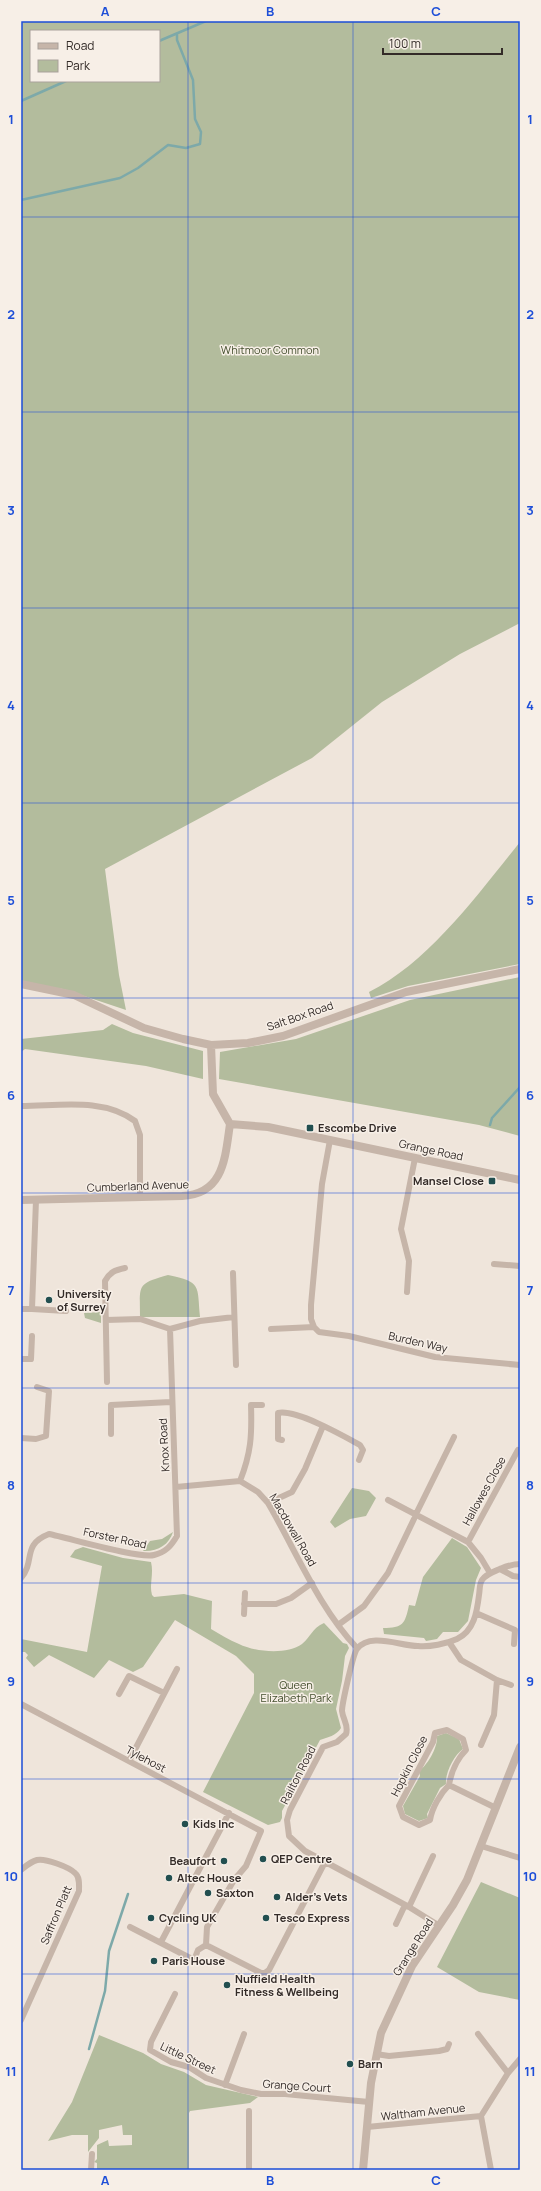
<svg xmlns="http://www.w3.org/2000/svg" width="541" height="2191" font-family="Manrope,sans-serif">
  <rect width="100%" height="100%" fill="#efe5db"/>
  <path fill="#b3bc9d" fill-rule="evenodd" d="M21,21H520V623L460,654L382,702L312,758L105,869L119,975L126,1010L63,989L21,984ZM31,31H159V81H31Z
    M520,842V964L408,986L371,998L369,992C429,962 478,894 520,842Z
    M520,977V1136L479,1125L219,1079L220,1052L296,1039L410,1000Z
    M112,1024L133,1033L203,1051V1079L146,1066L25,1049L21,1052V1039L103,1030Z
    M168,1275C202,1282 197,1285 200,1317H140C140,1285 136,1284 168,1275Z
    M101,1312V1323L85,1318L84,1313Z
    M352,1488L369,1491L376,1498L366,1516L350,1519L335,1528L330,1522Z
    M173,1532C169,1545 157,1552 143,1551L150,1541L162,1539Z
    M452,1538L467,1547L481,1568L476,1580L468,1621L458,1632H443L437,1639L426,1641L424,1638L384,1634L383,1628C403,1628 405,1624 409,1605L415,1606L423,1577Z
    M83,1547L123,1558L151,1562C154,1574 149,1584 152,1595L154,1597L184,1594L212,1601L211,1629C220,1634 229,1640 239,1644C255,1652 287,1655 302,1644C311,1637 311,1629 324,1623L343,1643L347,1644L349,1648L345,1656L342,1681L336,1709L341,1728C336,1736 328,1737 320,1740L282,1811V1818L280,1822L268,1825L203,1792L254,1693V1674L236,1656L175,1620L143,1667L133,1672L109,1660L94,1678L49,1655L34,1667L26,1658L28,1655L25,1652H21V1639L87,1652L102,1566L70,1557L75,1550Z
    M446,1733L459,1739L463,1749C454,1755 445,1773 446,1784L440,1788L427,1814L428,1818L419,1821L405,1814L403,1806L420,1776L419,1771C428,1765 438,1747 437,1736Z
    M481,1882L520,1898V2000L479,1992L437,1967Z
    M99,2035L143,2053L161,2064L184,2072L206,2085L258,2097L250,2103L190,2111L189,2113V2170H97V2163L94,2162L97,2159V2145L108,2140L109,2146L132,2145V2135H123L122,2125L99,2130V2138L88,2152V2135H72L48,2141L72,2102Z"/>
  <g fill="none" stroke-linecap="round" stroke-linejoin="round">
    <path stroke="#7da9a9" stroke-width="2.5" d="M159,41L206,21
      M21,101L66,81
      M21,200L120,178L138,168L168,145L186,148L200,144L201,132L195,119L193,80L177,40V34
      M490,1125L492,1118L520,1087
      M89,2049L105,1991L109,1951L128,1894"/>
    <path stroke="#c6b5a9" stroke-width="6" d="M21,1106C58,1106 103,1097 135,1121L140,1135V1197
      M330,1140L322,1184L311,1305V1319L314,1327L319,1332L349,1336L435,1357L520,1365
      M494,1264L520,1266
      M233,1273L236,1365
      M407,1292L409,1261L401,1229L415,1158
      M21,1309H32L36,1200
      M32,1309L66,1311
      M106,1320L140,1319L170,1329L200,1321L234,1317
      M271,1329L314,1327
      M21,1359H31L32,1336
      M107,1382L105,1281C110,1272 115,1270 125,1268
      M111,1434V1405L171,1402
      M21,1438L36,1439L46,1436L49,1391L37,1387
      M282,1440L278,1439V1413C296,1409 342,1435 360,1445L363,1450L359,1460
      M240,1481C251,1453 252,1436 251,1405H262
      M176,1487L240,1481L258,1492L268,1503C296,1551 319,1608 357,1648
      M388,1500L468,1542L481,1558L490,1573
      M268,1503L292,1492L305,1469L323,1426
      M416,1514L454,1437
      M468,1542L518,1450
      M500,1569L513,1576L520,1577
      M21,1578C36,1561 21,1545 49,1534C69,1538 139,1559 154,1555C166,1552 171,1546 177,1536L170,1329
      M244,1604H276L291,1598L312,1583
      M476,1613L515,1630L514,1644
      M244,1614L245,1593
      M338,1625L364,1606L388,1573L414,1519
      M449,1642L461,1660L497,1680L511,1685
      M119,1694L129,1676L164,1693
      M21,1704L261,1831L246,1866L234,1880L207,1927L206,1945L261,1973H265L269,1970L325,1862
      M447,1730L463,1739L466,1750C457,1759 451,1773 449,1785C440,1794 432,1808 430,1820L419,1825L403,1817L399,1806L433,1742L435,1733Z
      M481,1745L494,1715L497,1680
      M129,1761L177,1669
      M449,1785L496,1808
      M481,1846L520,1858
      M21,1870C26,1866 30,1862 37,1860C45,1858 69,1867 75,1873C80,1877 79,1885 79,1891L21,2020
      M409,1907L433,1856
      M396,1924L405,1905
      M438,1925L409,1907L305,1851L289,1836L287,1820L290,1810L323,1747L337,1742L346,1734C349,1725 343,1720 342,1711C342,1704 353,1654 357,1649C370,1632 400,1646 418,1646C430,1647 446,1644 457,1639C474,1631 477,1612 479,1595C480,1590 479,1585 482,1580C486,1574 493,1572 500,1569C507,1566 512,1564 520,1564
      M130,1927L194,1960L198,1950L206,1945
      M161,1942L229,1813
      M175,1994L151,2042L150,2050L171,2062L189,2067L206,2078L241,2090L261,2094H285L369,2102
      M478,2034L508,2073
      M376,2054L389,2056L439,2051L447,2049L449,2044
      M225,2085L244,2034
      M481,2116L491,2170
      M367,2127L481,2116L508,2073L520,2059
      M91,2170L92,2154
      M249,2170V2111"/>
    <path stroke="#c6b5a9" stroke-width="8" d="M21,984L74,995L144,1028L183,1039L211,1045L248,1043L283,1036L406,992L520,969
      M211,1045L213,1094L230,1124
      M230,1124L268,1127L520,1180
      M21,1200L182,1196C224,1194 225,1158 230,1124
      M363,2170L371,2083L381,2033L412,1966L453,1905L467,1880L520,1747"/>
  </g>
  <path fill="none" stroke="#1d4ed8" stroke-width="1" stroke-opacity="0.55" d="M188,21V2170M353,21V2170M21,217H520M21,412H520M21,608H520M21,803H520M21,998H520M21,1193H520M21,1388H520M21,1583H520M21,1779H520M21,1974H520"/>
  <g fill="#224f50" stroke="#f7efe7" stroke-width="1.5">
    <rect x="306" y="1124" width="8" height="8" rx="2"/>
    <rect x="488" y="1177" width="8" height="8" rx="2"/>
    <circle cx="49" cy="1300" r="4"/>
    <circle cx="185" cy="1824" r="4"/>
    <circle cx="263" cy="1859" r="4"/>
    <circle cx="224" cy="1861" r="4"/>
    <circle cx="169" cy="1878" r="4"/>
    <circle cx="208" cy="1893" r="4"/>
    <circle cx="277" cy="1897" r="4"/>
    <circle cx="151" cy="1918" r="4"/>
    <circle cx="266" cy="1918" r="4"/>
    <circle cx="154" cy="1961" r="4"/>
    <circle cx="227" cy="1985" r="4"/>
    <circle cx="350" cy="2064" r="4"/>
  </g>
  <g text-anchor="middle" stroke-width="3" stroke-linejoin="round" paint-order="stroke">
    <g font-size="11" fill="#444f2e" stroke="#f7efe7">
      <text x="270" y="354">Whitmoor Common</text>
      <text x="296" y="1689">Queen<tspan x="296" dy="13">Elizabeth Park</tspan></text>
    </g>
    <g font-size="11" fill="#332b28" stroke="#f7efe7">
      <text transform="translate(300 1016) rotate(-19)" y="4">Salt Box Road</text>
      <text transform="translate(431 1150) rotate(12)" y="4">Grange Road</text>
      <text transform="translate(138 1186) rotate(-2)" y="4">Cumberland Avenue</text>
      <text transform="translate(418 1342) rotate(13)" y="4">Burden Way</text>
      <text transform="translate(164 1445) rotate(-93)" y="4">Knox Road</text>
      <text transform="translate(484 1491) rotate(-61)" y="4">Hallowes Close</text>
      <text transform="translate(293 1530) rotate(60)" y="4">Macdowall Road</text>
      <text transform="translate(115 1538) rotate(12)" y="4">Forster Road</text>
      <text transform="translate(146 1759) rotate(28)" y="4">Tylehost</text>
      <text transform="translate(409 1766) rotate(-63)" y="4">Hopkin Close</text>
      <text transform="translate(298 1775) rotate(-63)" y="4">Railton Road</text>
      <text transform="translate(56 1915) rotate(-67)" y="4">Saffron Platt</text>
      <text transform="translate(413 1947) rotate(-58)" y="4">Grange Road</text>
      <text transform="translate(188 2058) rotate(25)" y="4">Little Street</text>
      <text transform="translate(297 2086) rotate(4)" y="4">Grange Court</text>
      <text transform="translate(423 2112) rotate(-6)" y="4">Waltham Avenue</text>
    </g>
    <g font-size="11" font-weight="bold" fill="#332b28" stroke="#f7efe7" text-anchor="start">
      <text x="318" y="1132">Escombe Drive</text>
      <text x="484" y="1185" text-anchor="end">Mansel Close</text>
      <text x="57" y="1298">University<tspan x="57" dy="13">of Surrey</tspan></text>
      <text x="193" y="1828">Kids Inc</text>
      <text x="271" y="1863">QEP Centre</text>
      <text x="216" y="1865" text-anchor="end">Beaufort</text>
      <text x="177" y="1882">Altec House</text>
      <text x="216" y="1897">Saxton</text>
      <text x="285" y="1901">Alder's Vets</text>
      <text x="159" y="1922">Cycling UK</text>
      <text x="274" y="1922">Tesco Express</text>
      <text x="162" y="1965">Paris House</text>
      <text x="235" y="1983">Nuffield Health<tspan x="235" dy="13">Fitness &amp; Wellbeing</tspan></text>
      <text x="358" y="2068">Barn</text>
    </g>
  </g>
  <rect width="541" height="2191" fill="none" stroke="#f7efe7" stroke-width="44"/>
  <rect x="30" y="30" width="130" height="52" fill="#f7efe7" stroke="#a9a19b"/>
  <rect x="38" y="43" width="20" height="6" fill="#c6b5a9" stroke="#a9a19b"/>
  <text x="66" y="50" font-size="12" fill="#332b28">Road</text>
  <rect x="38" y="60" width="20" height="12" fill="#b3bc9d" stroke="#a9a19b"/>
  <text x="66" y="70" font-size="12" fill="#332b28">Park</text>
  <path d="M383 48v6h119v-6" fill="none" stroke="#332b28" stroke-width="2"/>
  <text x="389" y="48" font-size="12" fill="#332b28" stroke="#f7efe7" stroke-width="3" paint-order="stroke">100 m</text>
  <rect x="22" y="22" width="497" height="2147" fill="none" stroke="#1d4ed8" stroke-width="1.5"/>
  <g font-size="13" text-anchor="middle" font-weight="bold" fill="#1d4ed8">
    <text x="105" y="16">A</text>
    <text x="270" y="16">B</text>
    <text x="436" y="16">C</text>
    <text x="11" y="124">1</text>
    <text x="530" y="124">1</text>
    <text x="11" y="319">2</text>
    <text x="530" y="319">2</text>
    <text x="11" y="515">3</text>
    <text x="530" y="515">3</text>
    <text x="11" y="710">4</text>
    <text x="530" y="710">4</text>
    <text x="11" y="905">5</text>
    <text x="530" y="905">5</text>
    <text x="11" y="1100">6</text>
    <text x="530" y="1100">6</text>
    <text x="11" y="1295">7</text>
    <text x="530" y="1295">7</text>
    <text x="11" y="1490">8</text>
    <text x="530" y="1490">8</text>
    <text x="11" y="1686">9</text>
    <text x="530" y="1686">9</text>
    <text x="11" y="1881">10</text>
    <text x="530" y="1881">10</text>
    <text x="11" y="2076">11</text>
    <text x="530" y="2076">11</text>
    <text x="105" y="2185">A</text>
    <text x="270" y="2185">B</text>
    <text x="436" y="2185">C</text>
  </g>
</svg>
